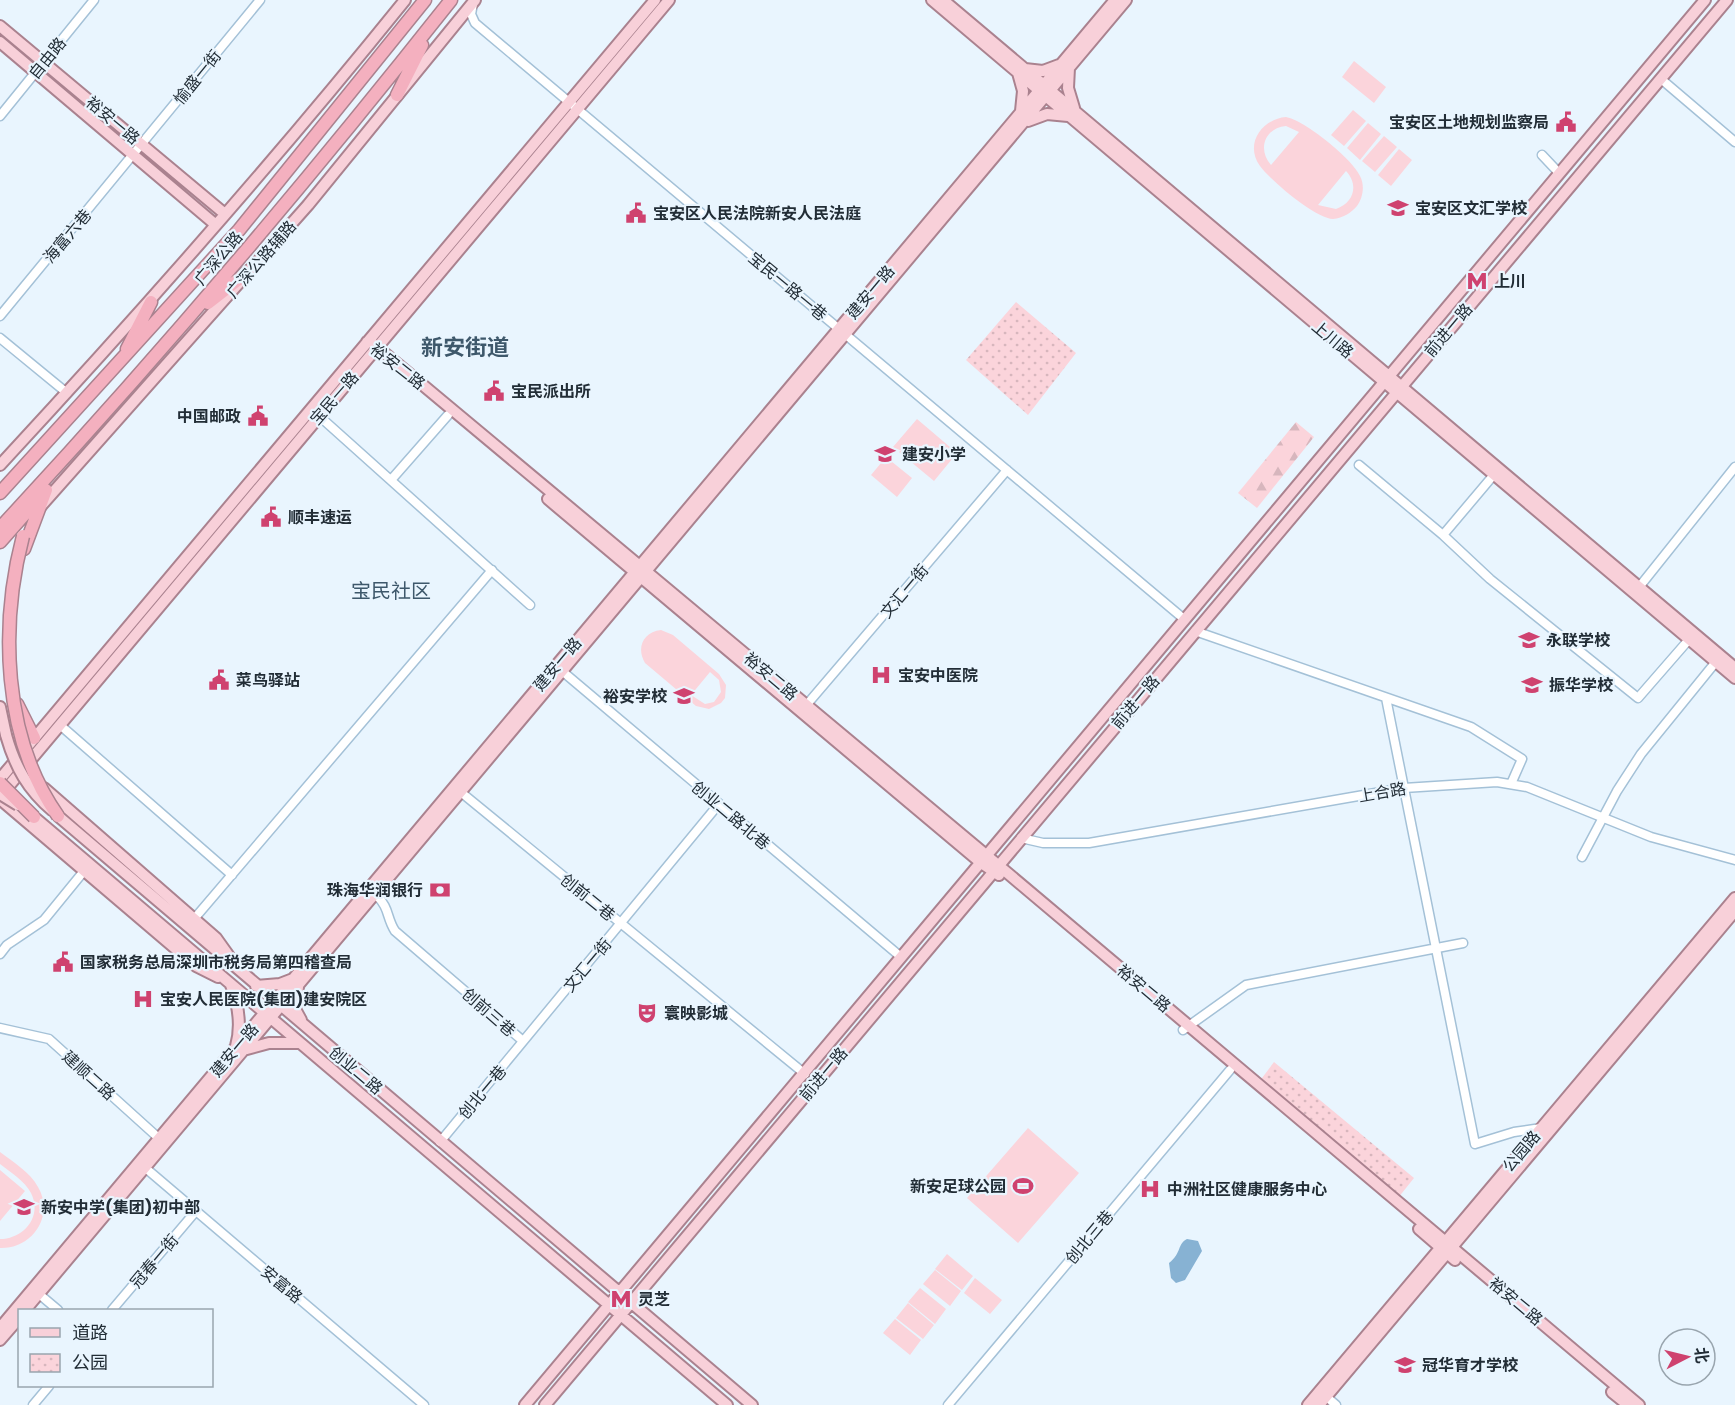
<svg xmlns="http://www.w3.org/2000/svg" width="1735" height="1405" font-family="Poppins,'Noto Sans SC',sans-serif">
  <defs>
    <pattern id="forest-firs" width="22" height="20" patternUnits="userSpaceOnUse" patternTransform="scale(1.5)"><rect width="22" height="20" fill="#fbd4db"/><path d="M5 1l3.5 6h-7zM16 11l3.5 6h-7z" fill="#d7b6bd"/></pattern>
    <pattern id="park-dots" width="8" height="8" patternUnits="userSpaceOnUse" patternTransform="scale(1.5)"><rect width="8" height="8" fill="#fbd4db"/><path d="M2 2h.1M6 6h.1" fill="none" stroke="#d7b6bd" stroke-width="1.8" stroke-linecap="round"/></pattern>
  </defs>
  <rect width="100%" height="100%" fill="#e9f5fe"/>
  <path fill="url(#forest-firs)" d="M1296,422L1314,437L1257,508L1238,493Z"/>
  <path fill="url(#park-dots)" d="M1016,302L1076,353L1028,415L966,360Z
    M1274,1062L1414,1178L1398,1198L1259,1082Z"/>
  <path fill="#fbd4db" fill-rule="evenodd" d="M1354,61L1386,87L1374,103L1342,77Z
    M1353,110L1366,121L1344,146L1331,135Z
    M1286,117C1304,120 1353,159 1360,176C1365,185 1363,198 1357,206C1351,213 1343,218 1333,219C1316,219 1271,181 1260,166C1244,144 1262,119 1286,117ZM1286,126L1299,132L1271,165C1257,149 1265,128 1286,126ZM1346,171C1359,185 1354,203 1336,209L1318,205Z
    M1368,123L1381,134L1360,160L1347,148Z
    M1384,136L1397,147L1375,172L1362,161Z
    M1399,149L1412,160L1391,186L1378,175Z
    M917,419L957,453L934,481L893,447Z
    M886,457L912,478L897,497L871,475Z
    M661,630L673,635L719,674L726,685L725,698L721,703L709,709L696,706L645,663C636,648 643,632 661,630ZM710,672L719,680L721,692L714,702L705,704L691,695Z
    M1028,1128L1079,1173L1018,1243L967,1198Z
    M0,1152C13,1162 30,1172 38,1187C55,1216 32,1249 0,1248V1239C23,1239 43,1217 31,1193C25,1181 10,1172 0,1164Z
    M0,1170L25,1191L0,1221Z
    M947,1254L973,1276L962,1290L935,1269Z
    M935,1270L961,1291L950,1306L923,1284Z
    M975,1278L1002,1300L990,1314L964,1293Z
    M920,1288L946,1309L935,1324L908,1302Z
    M908,1303L934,1325L923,1339L896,1318Z
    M895,1319L921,1340L910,1355L883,1333Z"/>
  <path fill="#87b2d3" d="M1187,1239L1198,1241L1202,1251L1185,1280L1176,1283L1171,1278L1169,1263C1182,1253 1177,1244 1187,1239Z"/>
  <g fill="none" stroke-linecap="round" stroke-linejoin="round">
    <g stroke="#a4c1d7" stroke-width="11">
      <path id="minor" d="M473,4L471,14L475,23L1184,619
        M1661,79L1735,142
        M0,116L94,0
        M1542,155L1559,173
        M0,316L260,0
        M0,338L67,393
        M318,415L530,605
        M1359,465L1443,535L1490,579L1638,698L1692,636
        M391,480L448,415
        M1443,535L1497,471
        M1636,591L1735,467
        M1195,631L1471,727L1522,759L1511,784
        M562,671L901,957
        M1386,698L1475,1144L1514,1132L1541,1128
        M803,709L1007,470
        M60,725L232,875
        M457,789L805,1074
        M1021,838L1043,843H1089L1404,788L1497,782L1527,787L1651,837L1735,860
        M1582,857L1617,791L1641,754L1719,658
        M376,895C390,908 386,917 395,931L523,1041
        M194,919L492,570
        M0,954L7,945L44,920L84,871
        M0,1028L49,1039L163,1142
        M1183,1030L1246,985L1463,943
        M440,1142L718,805
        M142,1165L424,1405
        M39,1294L58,1310
        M112,1310L196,1211
        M1322,1393L1336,1405
        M33,1405L49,1386
        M948,1405L1230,1070"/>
    </g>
    <g stroke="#aa828f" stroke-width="14">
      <path id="major" d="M932,0L1735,678
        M943,0L1735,668
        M0,26L225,214
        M0,42L216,225
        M1069,68L1068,88L1074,108
        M1025,69L1043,71L1059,65
        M1018,73L1023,91L1021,111
        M1028,121L1047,114L1068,116
        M367,342L370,341L998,865L1639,1405
        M0,465C140,314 276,160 405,0
        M548,499L980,862L999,875
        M40,507L308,205L475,0
        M0,707L6,735
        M0,779L655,0
        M44,788L216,938L231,959
        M2,794L669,0
        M0,799L196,966L218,977
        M58,816L752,1405
        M34,817L727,1405
        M231,985C238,1004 242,1025 236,1046
        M256,986L280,984L293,979
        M298,987L295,1009L301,1020
        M247,1049L269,1043H300
        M1419,1229L1455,1260
        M25,1310L1126,0
        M0,1328L1115,0
        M0,1340L20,1317
        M1612,1392L1628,1405
        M525,1405L1705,0
        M545,1405L1727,0
        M1308,1405L1735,898
        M1319,1405L1735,911"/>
    </g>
    <g stroke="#aa828f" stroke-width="15">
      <path id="highway" d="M397,95L422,45
        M208,303L253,268
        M127,349L151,302
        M0,493L239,230L425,0
        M0,528C158,358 307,182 451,0
        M0,542L39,498
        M24,549L46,490
        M17,704L34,738"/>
    </g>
    <use href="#minor" stroke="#fff" stroke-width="8"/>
    <use href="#major" stroke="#f8d0d9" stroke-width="10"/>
    <use href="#highway" stroke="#f4b0bf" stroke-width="12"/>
    <g stroke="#aa828f" stroke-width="14" stroke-linecap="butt">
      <path id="major-bridge" d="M6,735C15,767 28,790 53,811
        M0,794L18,805"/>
    </g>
    <g stroke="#aa828f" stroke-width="15" stroke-linecap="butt">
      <path id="highway-bridge" d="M23,536C0,624 2,737 58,816
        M0,783L34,817"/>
    </g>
    <use href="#major-bridge" stroke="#f8d0d9" stroke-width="10"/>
    <use href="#highway-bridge" stroke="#f4b0bf" stroke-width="12"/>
  </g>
  <defs>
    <g id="civic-bare" transform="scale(1.62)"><path d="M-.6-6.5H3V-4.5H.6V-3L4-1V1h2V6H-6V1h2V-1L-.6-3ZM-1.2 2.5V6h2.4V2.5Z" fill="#cf426f" stroke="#e9f5fe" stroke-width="2.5" paint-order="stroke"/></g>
    <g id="school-bare" transform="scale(1.62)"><path d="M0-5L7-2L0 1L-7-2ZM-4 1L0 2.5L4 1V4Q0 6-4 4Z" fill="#cf426f" stroke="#e9f5fe" stroke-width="2.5" paint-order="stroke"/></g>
    <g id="metro-bare" transform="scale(1.62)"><path d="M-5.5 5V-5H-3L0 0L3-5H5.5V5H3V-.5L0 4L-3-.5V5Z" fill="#cf426f" stroke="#e9f5fe" stroke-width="2.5" paint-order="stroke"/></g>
    <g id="hospital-bare" transform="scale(1.62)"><path d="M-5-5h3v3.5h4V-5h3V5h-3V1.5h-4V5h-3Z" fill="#cf426f" stroke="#e9f5fe" stroke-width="2.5" paint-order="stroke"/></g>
    <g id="bank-bare" transform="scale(1.62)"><path d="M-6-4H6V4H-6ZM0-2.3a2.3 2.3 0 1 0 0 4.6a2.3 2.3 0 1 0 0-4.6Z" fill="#cf426f" stroke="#e9f5fe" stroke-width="2.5" paint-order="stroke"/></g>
    <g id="theatre-bare" transform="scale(1.62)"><path d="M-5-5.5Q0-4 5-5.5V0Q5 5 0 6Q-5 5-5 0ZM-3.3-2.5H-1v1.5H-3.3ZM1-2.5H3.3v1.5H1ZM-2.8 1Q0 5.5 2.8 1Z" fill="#cf426f" stroke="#e9f5fe" stroke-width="2.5" paint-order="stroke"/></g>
    <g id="stadium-bare" transform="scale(1.62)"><path d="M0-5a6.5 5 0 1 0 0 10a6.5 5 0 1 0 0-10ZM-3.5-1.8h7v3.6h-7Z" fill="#cf426f" stroke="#e9f5fe" stroke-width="2.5" paint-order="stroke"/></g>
  </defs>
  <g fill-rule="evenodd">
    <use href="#civic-bare" x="1566" y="122"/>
    <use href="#school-bare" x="1398" y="208"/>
    <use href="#civic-bare" x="636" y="213"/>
    <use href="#metro-bare" x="1477" y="281"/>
    <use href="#civic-bare" x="494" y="391"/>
    <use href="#civic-bare" x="258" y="416"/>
    <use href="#school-bare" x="885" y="454"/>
    <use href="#civic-bare" x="271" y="517"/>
    <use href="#school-bare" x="1529" y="640"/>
    <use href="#hospital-bare" x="881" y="675"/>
    <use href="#civic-bare" x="219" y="680"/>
    <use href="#school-bare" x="1532" y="685"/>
    <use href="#school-bare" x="684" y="696"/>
    <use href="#bank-bare" x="440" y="890"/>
    <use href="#civic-bare" x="63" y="962"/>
    <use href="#hospital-bare" x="143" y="999"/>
    <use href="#theatre-bare" x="647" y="1013"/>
    <use href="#stadium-bare" x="1023" y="1186"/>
    <use href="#hospital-bare" x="1150" y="1189"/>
    <use href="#school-bare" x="24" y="1207"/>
    <use href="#metro-bare" x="621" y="1299"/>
    <use href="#school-bare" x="1405" y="1365"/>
  </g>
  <g text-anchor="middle" stroke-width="4.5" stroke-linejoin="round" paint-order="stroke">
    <g font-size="16" fill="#222d36" stroke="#e9f5fe">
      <text transform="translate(47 58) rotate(-51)" y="6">自由路</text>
      <text transform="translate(197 77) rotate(-51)" y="6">愉盛一街</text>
      <text transform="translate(113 120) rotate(40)" y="6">裕安一路</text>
      <text transform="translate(67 236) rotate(-50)" y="6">海富六巷</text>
      <text transform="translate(218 258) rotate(-50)" y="6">广深公路</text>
      <text transform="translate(261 259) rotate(-49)" y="6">广深公路辅路</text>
      <text transform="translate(788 286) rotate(40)" y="6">宝民一路一巷</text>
      <text transform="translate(870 292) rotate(-50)" y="6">建安一路</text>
      <text transform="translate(1448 330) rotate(-50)" y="6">前进一路</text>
      <text transform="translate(1333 339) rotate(40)" y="6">上川路</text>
      <text transform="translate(398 366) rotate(38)" y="6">裕安二路</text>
      <text transform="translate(334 398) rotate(-49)" y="6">宝民一路</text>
      <text transform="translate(904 591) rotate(-50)" y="6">文汇一街</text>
      <text transform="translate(557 664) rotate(-50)" y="6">建安一路</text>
      <text transform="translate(771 676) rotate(40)" y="6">裕安二路</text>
      <text transform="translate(1135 702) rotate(-50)" y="6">前进一路</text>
      <text transform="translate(1382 792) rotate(-10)" y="6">上合路</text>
      <text transform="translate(731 815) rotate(40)" y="6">创业二路北巷</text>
      <text transform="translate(588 897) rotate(39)" y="6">创前二巷</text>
      <text transform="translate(587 965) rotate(-50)" y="6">文汇一街</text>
      <text transform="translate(1144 988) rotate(40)" y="6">裕安二路</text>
      <text transform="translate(489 1012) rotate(41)" y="6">创前三巷</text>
      <text transform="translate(234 1050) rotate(-50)" y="6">建安一路</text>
      <text transform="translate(356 1070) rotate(40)" y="6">创业二路</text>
      <text transform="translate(823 1074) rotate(-50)" y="6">前进一路</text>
      <text transform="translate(89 1075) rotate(42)" y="6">建顺二路</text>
      <text transform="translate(482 1092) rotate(-50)" y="6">创北一巷</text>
      <text transform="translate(1521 1151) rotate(-50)" y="6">公园路</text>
      <text transform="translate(1089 1237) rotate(-50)" y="6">创北三巷</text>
      <text transform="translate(154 1261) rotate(-50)" y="6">冠春一街</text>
      <text transform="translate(282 1284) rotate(40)" y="6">安富路</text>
      <text transform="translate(1516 1301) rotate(40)" y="6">裕安二路</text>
    </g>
    <g font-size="16" font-weight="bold" fill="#222d36" stroke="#e9f5fe" text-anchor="start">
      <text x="1549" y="128" text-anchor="end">宝安区土地规划监察局</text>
      <text x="1415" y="214">宝安区文汇学校</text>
      <text x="653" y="219">宝安区人民法院新安人民法庭</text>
      <text x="1494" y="287">上川</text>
      <text x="511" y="397">宝民派出所</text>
      <text x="241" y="422" text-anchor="end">中国邮政</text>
      <text x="902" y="460">建安小学</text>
      <text x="288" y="523">顺丰速运</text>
      <text x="1546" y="646">永联学校</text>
      <text x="898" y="681">宝安中医院</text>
      <text x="236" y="686">菜鸟驿站</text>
      <text x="1549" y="691">振华学校</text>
      <text x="667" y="702" text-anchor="end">裕安学校</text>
      <text x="423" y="896" text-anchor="end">珠海华润银行</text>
      <text x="80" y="968">国家税务总局深圳市税务局第四稽查局</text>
      <text x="160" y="1005">宝安人民医院(集团)建安院区</text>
      <text x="664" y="1019">寰映影城</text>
      <text x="1006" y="1192" text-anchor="end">新安足球公园</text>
      <text x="1167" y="1195">中洲社区健康服务中心</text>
      <text x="41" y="1213">新安中学(集团)初中部</text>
      <text x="638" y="1305">灵芝</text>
      <text x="1422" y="1371">冠华育才学校</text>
    </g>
    <g font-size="20" fill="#3e586b" stroke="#e9f5fe">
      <text x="391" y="598">宝民社区</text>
    </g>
    <g font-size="22" font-weight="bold" fill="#3e586b" stroke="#e9f5fe">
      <text x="465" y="355">新安街道</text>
    </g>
  </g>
  <rect x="18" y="1309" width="195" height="78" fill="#e9f5fe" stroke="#99a5ae" stroke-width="1.5"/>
  <rect x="30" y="1328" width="30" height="9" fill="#f8d0d9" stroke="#99a5ae" stroke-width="1.5"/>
  <text x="72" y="1339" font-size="18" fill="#222d36">道路</text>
  <rect x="30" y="1354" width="30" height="18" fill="url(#park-dots)" stroke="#99a5ae" stroke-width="1.5"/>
  <text x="72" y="1369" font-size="18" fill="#222d36">公园</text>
  <g transform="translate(1687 1357) rotate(83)"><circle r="28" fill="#e9f5fe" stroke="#99a5ae" stroke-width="1.5"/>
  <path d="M0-4.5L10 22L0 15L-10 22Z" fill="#cf426f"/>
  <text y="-9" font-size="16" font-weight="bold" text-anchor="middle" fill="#222d36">北</text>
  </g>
</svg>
